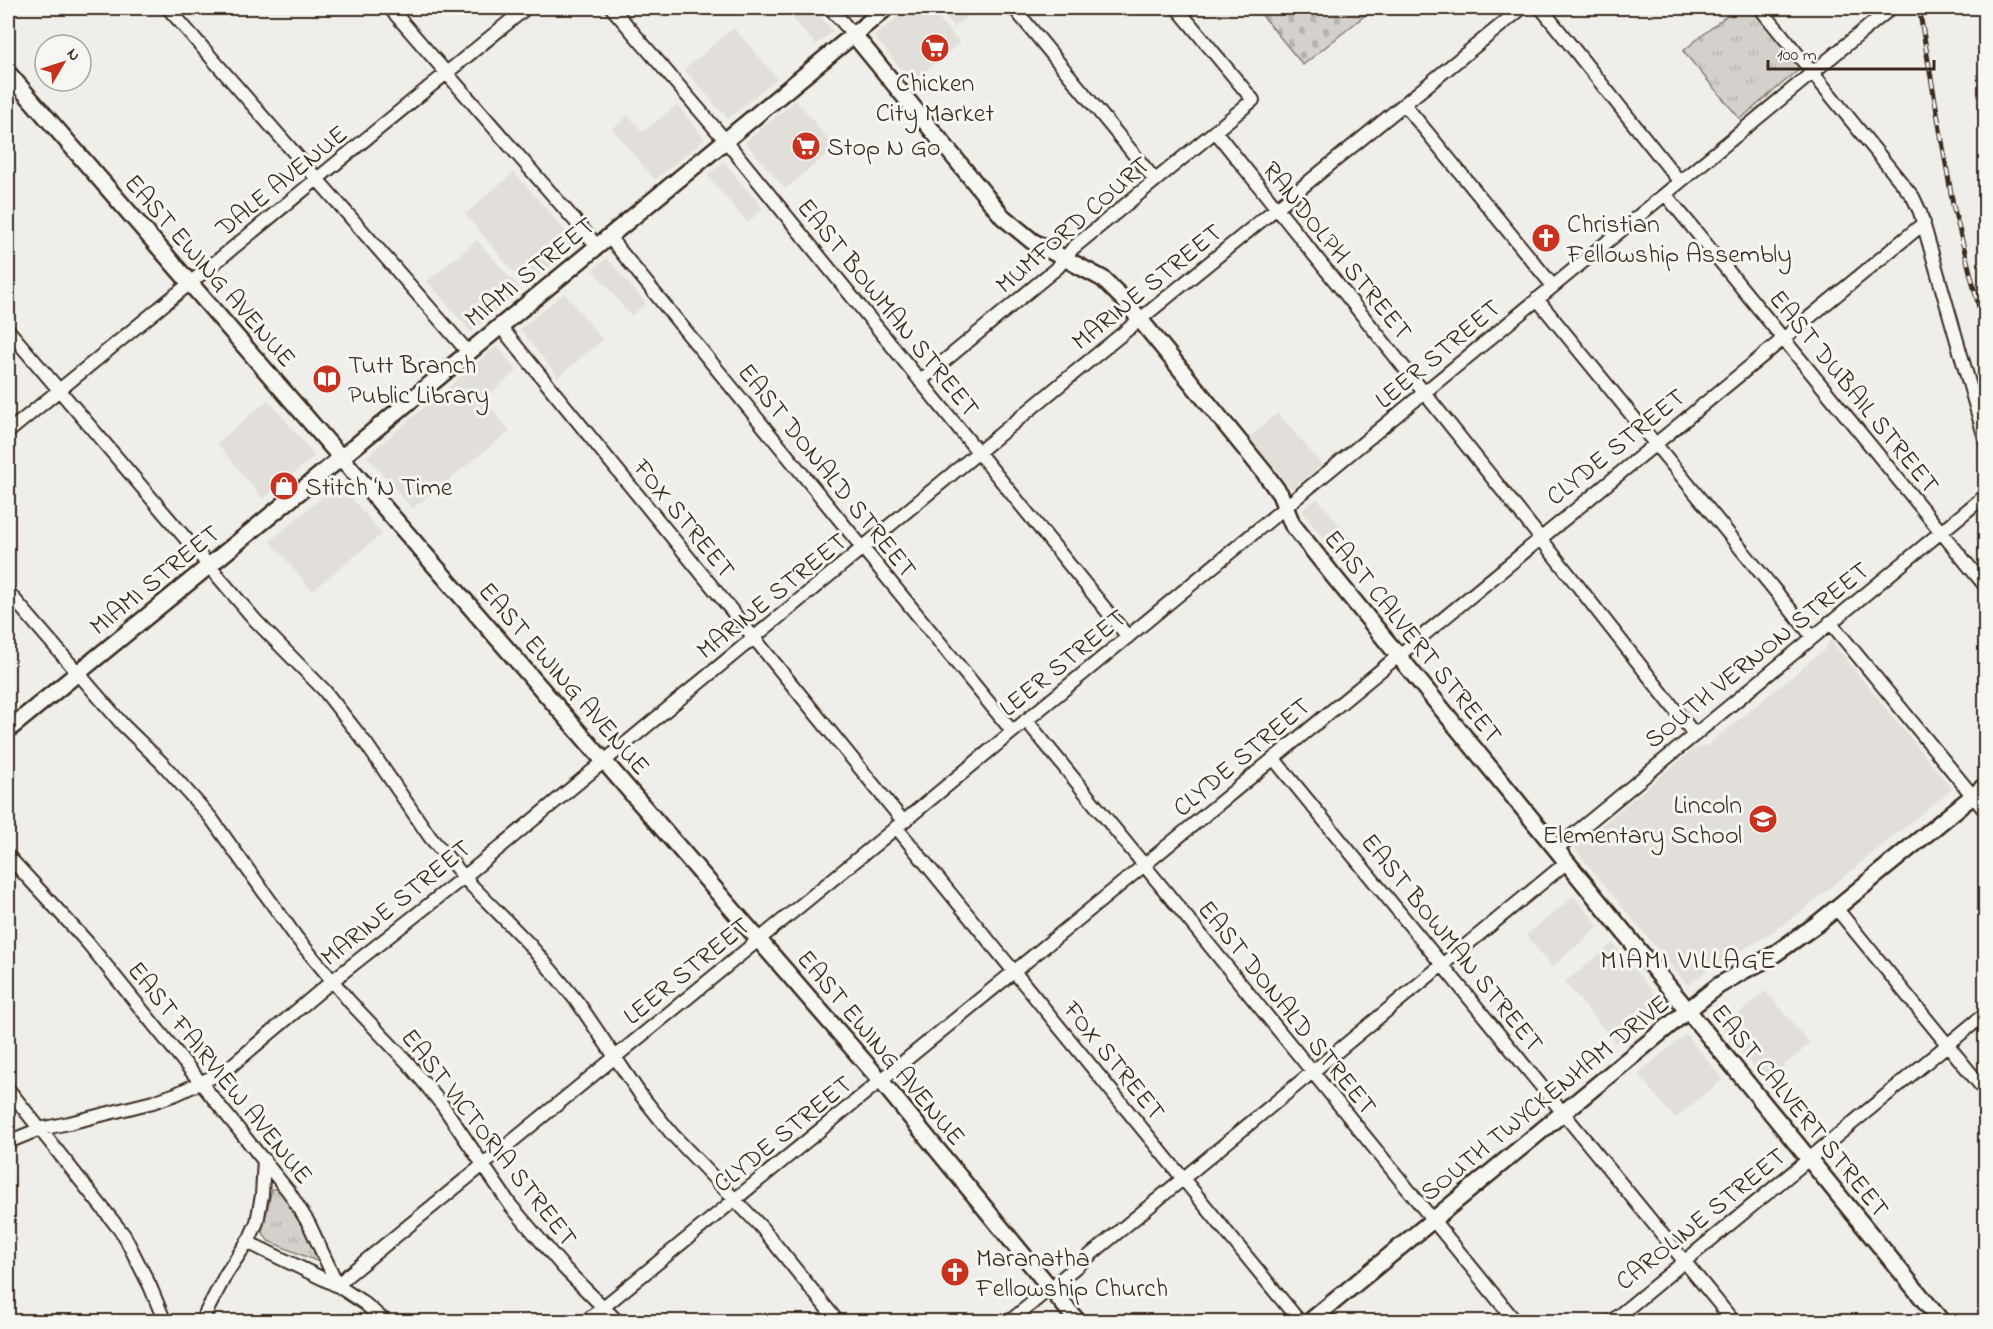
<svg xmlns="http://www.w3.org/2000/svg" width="1993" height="1329" font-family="'Indie Flower',sans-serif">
  <defs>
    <pattern id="grass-tufts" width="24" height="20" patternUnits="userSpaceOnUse" patternTransform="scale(1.5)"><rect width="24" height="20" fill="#d4d1cc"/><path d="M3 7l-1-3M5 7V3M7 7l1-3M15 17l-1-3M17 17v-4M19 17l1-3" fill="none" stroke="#b7b4af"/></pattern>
    <pattern id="cemetery-stones" width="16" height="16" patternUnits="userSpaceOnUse" patternTransform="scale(1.5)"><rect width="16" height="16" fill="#d4d1cc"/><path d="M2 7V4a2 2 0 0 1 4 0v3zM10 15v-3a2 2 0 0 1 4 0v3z" fill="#b7b4af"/></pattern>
  </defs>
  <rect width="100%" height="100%" fill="#efeeea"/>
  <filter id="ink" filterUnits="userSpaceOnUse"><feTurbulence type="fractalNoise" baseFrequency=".0167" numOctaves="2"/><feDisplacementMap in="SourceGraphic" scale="12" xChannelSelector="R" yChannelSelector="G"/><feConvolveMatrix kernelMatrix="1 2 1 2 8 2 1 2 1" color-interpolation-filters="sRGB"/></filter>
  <g filter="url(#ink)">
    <path fill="#e2dfdb" d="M784,8H813L833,31L816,45Z
      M909,8H930L960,43L912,82L874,36Z
      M938,8H978L954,27Z
      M734,28L777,78L728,119L684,69Z
      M796,100L835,148L785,189L745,142Z
      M677,105L705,139L655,180L612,129L628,115L643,132Z
      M724,162L763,209L747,223L707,175Z
      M514,172L577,244L525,286L465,214Z
      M477,240L521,290L471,332L427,281Z
      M607,258L646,304L631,316L593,270Z
      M564,293L603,340L558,377L520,329Z
      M497,346L517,371L484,399L510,431L412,509L367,456Z
      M268,400L315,456L263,499L217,443Z
      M1278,413L1322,465L1292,489L1249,437Z
      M339,483L382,534L312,591L270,541Z
      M1317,498L1361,551L1344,565L1302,511Z
      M1830,640L1952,789L1798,914L1764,938L1709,968L1688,986L1574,848L1694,749L1708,745L1824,650Z
      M1574,896L1599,927L1552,967L1526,935Z
      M1613,943L1663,1005L1616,1044L1565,982Z
      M1766,991L1810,1044L1765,1081L1721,1028Z
      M1686,1034L1723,1079L1675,1119L1638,1074Z"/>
    <path fill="url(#grass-tufts)" stroke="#887e75" stroke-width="1.5" d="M1736,8H1751L1801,68L1740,119L1683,51Z
      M272,1189H279C293,1207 316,1239 319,1262L268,1241L262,1231Z"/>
    <path fill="url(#cemetery-stones)" stroke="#887e75" stroke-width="1.5" d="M1256,8H1374L1303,65Z"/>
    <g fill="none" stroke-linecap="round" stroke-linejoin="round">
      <g stroke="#3b2a1e" stroke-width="16">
        <path id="minor" d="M168,8L468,352
          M390,8L597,246
          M612,8L725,140L1128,637
          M830,8L854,35
          M1014,8L1155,180
          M1541,8L1680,182
          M1760,8L1913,197L1920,212L1986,442
          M1404,104L1553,286
          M1215,131L1534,530L1695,735
          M1666,195L1986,587
          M609,237L1012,731
          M1537,299L1812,636
          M500,326L903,821
          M8,330L256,621L324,690L367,745L430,837L471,885L528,943L561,982L579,1004L640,1094L672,1134L762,1228L838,1322
          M920,381L1058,267L1073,248L1253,100L1177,8
          M8,432L526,8
          M8,592L123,725L163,764L211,818L296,937L350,1002L408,1063L443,1106L511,1206L564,1268L618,1322
          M1830,622L1986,812
          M1026,720L1516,1322
          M1274,759L1734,1322
          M896,827L1300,1322
          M1556,849L1986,495
          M8,856L87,942L289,1192L309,1224L338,1286L364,1303L386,1322
          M1836,908L1986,1092
          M8,1089L124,1235L150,1286L165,1322
          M8,1142L40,1129L69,1123L153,1102L176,1094L225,1071L332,981L464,877L1073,374L1522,8
          M247,1242L338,1286L347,1276L909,817L1891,8
          M201,1322L226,1274L250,1238L257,1222L262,1195L264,1159
          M585,1322L1109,894L1924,223
          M1009,1322L1567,862
          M1611,1322L1986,1013"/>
      </g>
      <g stroke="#3b2a1e" stroke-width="20">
        <path id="tertiary" d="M854,35L1003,217L1032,241L1103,279L1125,301L1264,472L1280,494L1292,524L1335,578L1942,1322
          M8,73L881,1081L1078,1322
          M8,730L342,457L886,8
          M1309,1322L1688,1010L1718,986L1743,971L1769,958L1817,924L1986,785"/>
      </g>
      <use href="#minor" stroke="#f6f6f2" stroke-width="12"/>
      <use href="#tertiary" stroke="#f6f6f2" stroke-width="15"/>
      <g stroke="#3b2a1e" stroke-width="5">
        <path id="rail" d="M1919,8L1953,205L1986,335"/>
      </g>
      <use href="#rail" stroke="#f6f6f2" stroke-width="3" stroke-dasharray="9" stroke-linecap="butt"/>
    </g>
  </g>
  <defs>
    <g id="supermarket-disc" transform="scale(1.5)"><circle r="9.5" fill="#c8321e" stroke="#f6f6f2"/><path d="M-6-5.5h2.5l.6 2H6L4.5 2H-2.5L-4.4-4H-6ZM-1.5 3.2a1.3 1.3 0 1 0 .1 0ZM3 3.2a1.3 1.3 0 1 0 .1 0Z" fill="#fff"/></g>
    <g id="church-disc" transform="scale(1.5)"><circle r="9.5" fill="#c8321e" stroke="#f6f6f2"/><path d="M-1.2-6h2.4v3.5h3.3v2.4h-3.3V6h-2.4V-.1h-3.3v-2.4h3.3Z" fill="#fff"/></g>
    <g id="library-disc" transform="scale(1.5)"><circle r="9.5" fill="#c8321e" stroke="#f6f6f2"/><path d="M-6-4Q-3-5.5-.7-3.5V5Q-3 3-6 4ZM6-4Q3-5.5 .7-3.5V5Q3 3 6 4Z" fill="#fff"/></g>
    <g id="shop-disc" transform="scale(1.5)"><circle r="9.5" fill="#c8321e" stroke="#f6f6f2"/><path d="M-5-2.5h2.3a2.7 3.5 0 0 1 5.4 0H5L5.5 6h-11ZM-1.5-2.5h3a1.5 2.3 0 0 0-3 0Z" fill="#fff"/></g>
    <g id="school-disc" transform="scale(1.5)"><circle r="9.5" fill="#c8321e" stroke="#f6f6f2"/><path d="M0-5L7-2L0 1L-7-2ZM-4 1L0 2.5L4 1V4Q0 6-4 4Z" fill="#fff"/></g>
  </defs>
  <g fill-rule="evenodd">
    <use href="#supermarket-disc" x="935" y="48"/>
    <use href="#supermarket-disc" x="806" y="146"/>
    <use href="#church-disc" x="1546" y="238"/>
    <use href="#library-disc" x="327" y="379"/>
    <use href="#shop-disc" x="284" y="486"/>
    <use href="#school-disc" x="1763" y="819"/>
    <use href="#church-disc" x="955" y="1272"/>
  </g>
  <g text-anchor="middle" stroke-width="6" stroke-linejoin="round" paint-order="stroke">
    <g font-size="26" fill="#3b2a1e" stroke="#f6f6f2" text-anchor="start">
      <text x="935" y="91" text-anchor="middle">Chicken<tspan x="935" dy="30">City Market</tspan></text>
      <text x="827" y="155">Stop N Go</text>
      <text x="1567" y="232">Christian<tspan x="1567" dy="30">Fellowship Assembly</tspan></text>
      <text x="348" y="373">Tutt Branch<tspan x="348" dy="30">Public Library</tspan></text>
      <text x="305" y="495">Stitch ‘N Time</text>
      <text x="1742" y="813" text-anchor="end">Lincoln<tspan x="1742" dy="30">Elementary School</tspan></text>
      <text x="976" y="1266">Maranatha<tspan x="976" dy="30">Fellowship Church</tspan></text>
    </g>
    <g font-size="26" fill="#3b2a1e" stroke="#f6f6f2">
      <text transform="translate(281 180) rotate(-39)" y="9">DALE AVENUE</text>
      <text transform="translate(1072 224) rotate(-41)" y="9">MUMFORD COURT</text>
      <text transform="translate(1338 250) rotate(51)" y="9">RANDOLPH STREET</text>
      <text transform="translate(211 270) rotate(49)" y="9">EAST EWING AVENUE</text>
      <text transform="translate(529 271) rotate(-39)" y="9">MIAMI STREET</text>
      <text transform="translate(1146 286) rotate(-39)" y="9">MARINE STREET</text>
      <text transform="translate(889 307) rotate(51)" y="9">EAST BOWMAN STREET</text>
      <text transform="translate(1437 353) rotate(-40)" y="9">LEER STREET</text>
      <text transform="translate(1855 391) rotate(51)" y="9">EAST DUBAIL STREET</text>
      <text transform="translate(1615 446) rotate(-39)" y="9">CLYDE STREET</text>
      <text transform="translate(828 470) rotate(51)" y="9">EAST DONALD STREET</text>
      <text transform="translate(685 518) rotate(51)" y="9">FOX STREET</text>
      <text transform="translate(154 579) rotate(-39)" y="9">MIAMI STREET</text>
      <text transform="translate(771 595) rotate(-39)" y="9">MARINE STREET</text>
      <text transform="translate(1414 636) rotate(51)" y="9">EAST CALVERT STREET</text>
      <text transform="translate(1756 654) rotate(-39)" y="9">SOUTH VERNON STREET</text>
      <text transform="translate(1062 662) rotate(-39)" y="9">LEER STREET</text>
      <text transform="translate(565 678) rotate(49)" y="9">EAST EWING AVENUE</text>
      <text transform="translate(1241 756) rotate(-40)" y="9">CLYDE STREET</text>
      <text transform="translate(395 902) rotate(-39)" y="9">MARINE STREET</text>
      <text transform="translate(1453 942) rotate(51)" y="9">EAST BOWMAN STREET</text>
      <text transform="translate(686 970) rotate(-39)" y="9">LEER STREET</text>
      <text transform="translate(1288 1007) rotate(51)" y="9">EAST DONALD STREET</text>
      <text transform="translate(882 1047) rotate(50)" y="9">EAST EWING AVENUE</text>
      <text transform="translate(1115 1060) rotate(51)" y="9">FOX STREET</text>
      <text transform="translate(221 1072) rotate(51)" y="9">EAST FAIRVIEW AVENUE</text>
      <text transform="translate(1544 1097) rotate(-39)" y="9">SOUTH TWYCKENHAM DRIVE</text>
      <text transform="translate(1801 1110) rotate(51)" y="9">EAST CALVERT STREET</text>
      <text transform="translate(782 1133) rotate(-39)" y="9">CLYDE STREET</text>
      <text transform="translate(490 1137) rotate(52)" y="9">EAST VICTORIA STREET</text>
      <text transform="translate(1700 1218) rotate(-39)" y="9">CAROLINE STREET</text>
    </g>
    <g font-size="27" letter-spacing="1.5" fill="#3b2a1e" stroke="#f6f6f2">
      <text x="1689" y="968">MIAMI VILLAGE</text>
    </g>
  </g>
  <rect width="1993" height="1329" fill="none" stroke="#f6f6f2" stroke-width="30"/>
  <rect x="15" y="15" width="1963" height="1299" fill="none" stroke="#3b2a1e" stroke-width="2" filter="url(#ink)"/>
  <g transform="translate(63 63) rotate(51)"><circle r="28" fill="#f6f6f2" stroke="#aba49d" stroke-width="1.5"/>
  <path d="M0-4.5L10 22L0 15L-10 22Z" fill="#c8321e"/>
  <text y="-9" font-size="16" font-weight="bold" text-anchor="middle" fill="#3b2a1e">N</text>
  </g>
  <path d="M1768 60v9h166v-9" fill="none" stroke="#3b2a1e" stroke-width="3"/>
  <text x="1777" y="60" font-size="18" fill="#3b2a1e" stroke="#f6f6f2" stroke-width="4.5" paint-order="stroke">100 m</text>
</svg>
